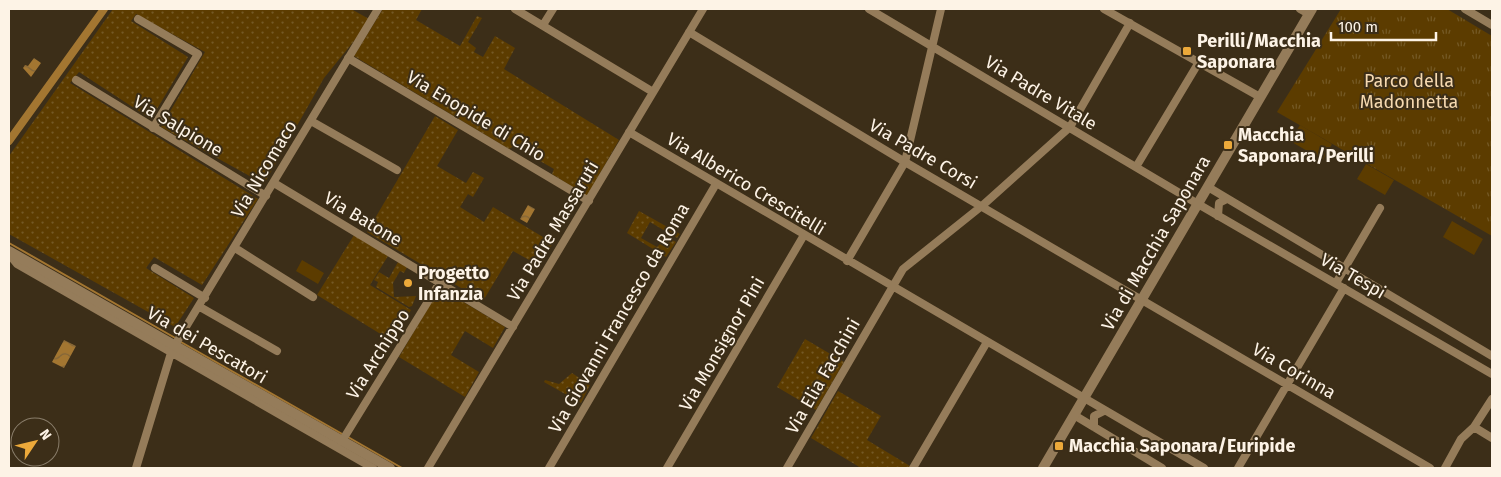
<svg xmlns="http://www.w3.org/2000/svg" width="1501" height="477" font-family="'Fira Sans',sans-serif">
  <defs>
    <pattern id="grass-dots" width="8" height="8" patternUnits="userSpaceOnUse" patternTransform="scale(1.25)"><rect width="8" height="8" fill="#5c3c00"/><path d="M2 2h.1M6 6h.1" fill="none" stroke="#745925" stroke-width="1.8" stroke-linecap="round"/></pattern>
    <pattern id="park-tufts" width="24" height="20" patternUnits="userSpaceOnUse" patternTransform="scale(1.25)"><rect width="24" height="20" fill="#5c3c00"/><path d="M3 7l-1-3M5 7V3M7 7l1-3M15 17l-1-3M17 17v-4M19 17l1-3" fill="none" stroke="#745925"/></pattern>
    <pattern id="water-waves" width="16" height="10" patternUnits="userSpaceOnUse" patternTransform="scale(1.25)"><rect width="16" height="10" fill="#a37631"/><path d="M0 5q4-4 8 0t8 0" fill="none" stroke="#806439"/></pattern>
  </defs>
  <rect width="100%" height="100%" fill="#3c2e18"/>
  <path fill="url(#grass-dots)" d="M113,9H351L371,20L324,78L264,184L161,127L205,52L136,14L131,21L188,57L151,119L79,72L70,83L258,199L202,285L154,257L146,268L194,298L175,327L9,234V156Z
    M383,9H422L416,20L460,46L477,16L482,18L468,42L476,48L474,52L483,57L495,36L515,48L504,69L619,140L587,196L552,174L554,169L514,146L509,149L354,56Z
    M435,116L458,130L437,166L466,183L473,172L484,178L473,197L468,194L460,207L484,222L493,207L553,243L540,266L513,251L483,301L367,232Z
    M639,211L680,234L677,238L650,222L641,238L657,247L667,237L676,242L666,257L627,233Z
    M354,235L388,256L370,285L411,310L392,341L317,295Z
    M398,262L407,267L404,273L400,271L393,283L394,297L416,296L412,306L409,307L376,287L378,282L374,280L379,272L389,278Z
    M440,288L505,327L493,348L465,331L451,355L479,372L465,397L399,357Z
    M805,339L844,362L816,410L777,387Z
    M572,373L590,385L581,403L544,382L545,380L559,384Z
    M838,391L881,416L867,440L910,466L908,468H861L811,438Z"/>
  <path fill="url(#park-tufts)" d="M1341,9H1447L1492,36V236L1277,112Z"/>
  <path fill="#5c3c00" d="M1300,125L1332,144L1323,160L1290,141Z
    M1366,164L1394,180L1385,195L1357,179Z
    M1452,221L1483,239L1474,255L1443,237Z
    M302,260L324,273L318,284L296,271Z"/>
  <path fill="url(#water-waves)" d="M34,58L41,63L31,77L23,68L25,65L28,66Z
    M528,205L535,209L527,223L520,219Z
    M64,340L76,346L64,368L52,362Z"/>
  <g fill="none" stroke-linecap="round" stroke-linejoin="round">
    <path stroke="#a37631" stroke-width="2" d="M9,243L177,339
      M181,342L344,435
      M348,437L402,468"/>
    <path stroke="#a37631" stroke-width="8" d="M9,141L104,9"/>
    <path stroke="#957c5a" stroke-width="8" d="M515,9L653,92
      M869,9L1198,204L1492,374
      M1104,9L1260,97
      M1300,9L1309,14
      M1465,9L1492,25
      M138,19L198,54L153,128
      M543,25L553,9
      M689,32L905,162L1430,468
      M348,58L589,201
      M76,80L266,196
      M311,121L397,170
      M629,132L1204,468
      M1136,167L1199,62
      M274,183L513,327
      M1208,187L1492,356
      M1218,216L1219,203L1227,199
      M235,248L313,297
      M9,254L17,264L373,468
      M847,261L905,162L941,9
      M155,268L205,298
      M1336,283L1380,208
      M200,307L277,351
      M175,345L378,9
      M1074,415L1162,468
      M1094,427V416L1104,411
      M1474,427L1492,438
      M342,441L440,282
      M136,468L171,353
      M428,468L703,9
      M549,468L716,184
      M667,468L804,235
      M787,468L903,269L983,205L1070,127L1130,23
      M913,468L987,342
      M1238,468L1344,288
      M1445,468L1461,439L1474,427L1492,399"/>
    <path stroke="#957c5a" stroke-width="10" d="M9,251L390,468
      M1043,468L1312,9"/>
  </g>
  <g fill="#eca93a" stroke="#3c2e18" stroke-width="2">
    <rect x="1182" y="46" width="10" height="10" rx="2.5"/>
    <rect x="1223" y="140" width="10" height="10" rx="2.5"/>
    <circle cx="408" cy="283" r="5"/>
    <rect x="1054" y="441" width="10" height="10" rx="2.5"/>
  </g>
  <g text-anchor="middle" stroke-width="4" stroke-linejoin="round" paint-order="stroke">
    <g font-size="18" font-weight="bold" fill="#fdf3e6" stroke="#3c2e18" text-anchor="start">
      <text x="1197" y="47">Perilli/Macchia<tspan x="1197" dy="21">Saponara</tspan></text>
      <text x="1238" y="141">Macchia<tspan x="1238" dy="21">Saponara/Perilli</tspan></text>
      <text x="418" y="279">Progetto<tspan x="418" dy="21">Infanzia</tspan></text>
      <text x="1069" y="452">Macchia Saponara/Euripide</text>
    </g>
    <g font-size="18" fill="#f6d9b0" stroke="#3c2e18">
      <text x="1409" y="87">Parco della<tspan x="1409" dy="21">Madonnetta</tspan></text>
    </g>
    <g font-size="18" fill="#fdf3e6" stroke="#3c2e18">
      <text transform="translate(1041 93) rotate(31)" y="6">Via Padre Vitale</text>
      <text transform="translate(476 116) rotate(31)" y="6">Via Enopide di Chio</text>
      <text transform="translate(178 126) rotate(31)" y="6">Via Salpione</text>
      <text transform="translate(923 154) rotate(30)" y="6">Via Padre Corsi</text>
      <text transform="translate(264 169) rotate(-59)" y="6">Via Nicomaco</text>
      <text transform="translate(746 184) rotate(31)" y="6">Via Alberico Crescitelli</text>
      <text transform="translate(363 219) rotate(31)" y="6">Via Batone</text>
      <text transform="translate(553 231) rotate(-59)" y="6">Via Padre Massaruti</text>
      <text transform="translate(1156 243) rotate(-60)" y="6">Via di Macchia Saponara</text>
      <text transform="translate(1353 276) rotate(30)" y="6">Via Tespi</text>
      <text transform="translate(619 318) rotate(-60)" y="6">Via Giovanni Francesco da Roma</text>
      <text transform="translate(722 344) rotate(-60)" y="6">Via Monsignor Pini</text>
      <text transform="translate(207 345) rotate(30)" y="6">Via dei Pescatori</text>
      <text transform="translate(378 354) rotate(-58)" y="6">Via Archippo</text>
      <text transform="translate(1294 371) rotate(30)" y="6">Via Corinna</text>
      <text transform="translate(823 376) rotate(-60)" y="6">Via Elia Facchini</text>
    </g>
  </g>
  <rect width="1501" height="477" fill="none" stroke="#fdf3e6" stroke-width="20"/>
  <g transform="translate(35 442) rotate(55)"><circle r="24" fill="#3c2e18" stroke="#897d6a"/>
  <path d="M0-4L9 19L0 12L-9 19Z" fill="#eca93a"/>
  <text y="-8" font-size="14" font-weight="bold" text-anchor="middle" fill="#fdf3e6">N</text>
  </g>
  <path d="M1331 32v8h105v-8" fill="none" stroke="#fdf3e6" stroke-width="2.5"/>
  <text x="1338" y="32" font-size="15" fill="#fdf3e6" stroke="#3c2e18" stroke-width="4" paint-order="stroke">100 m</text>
</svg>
